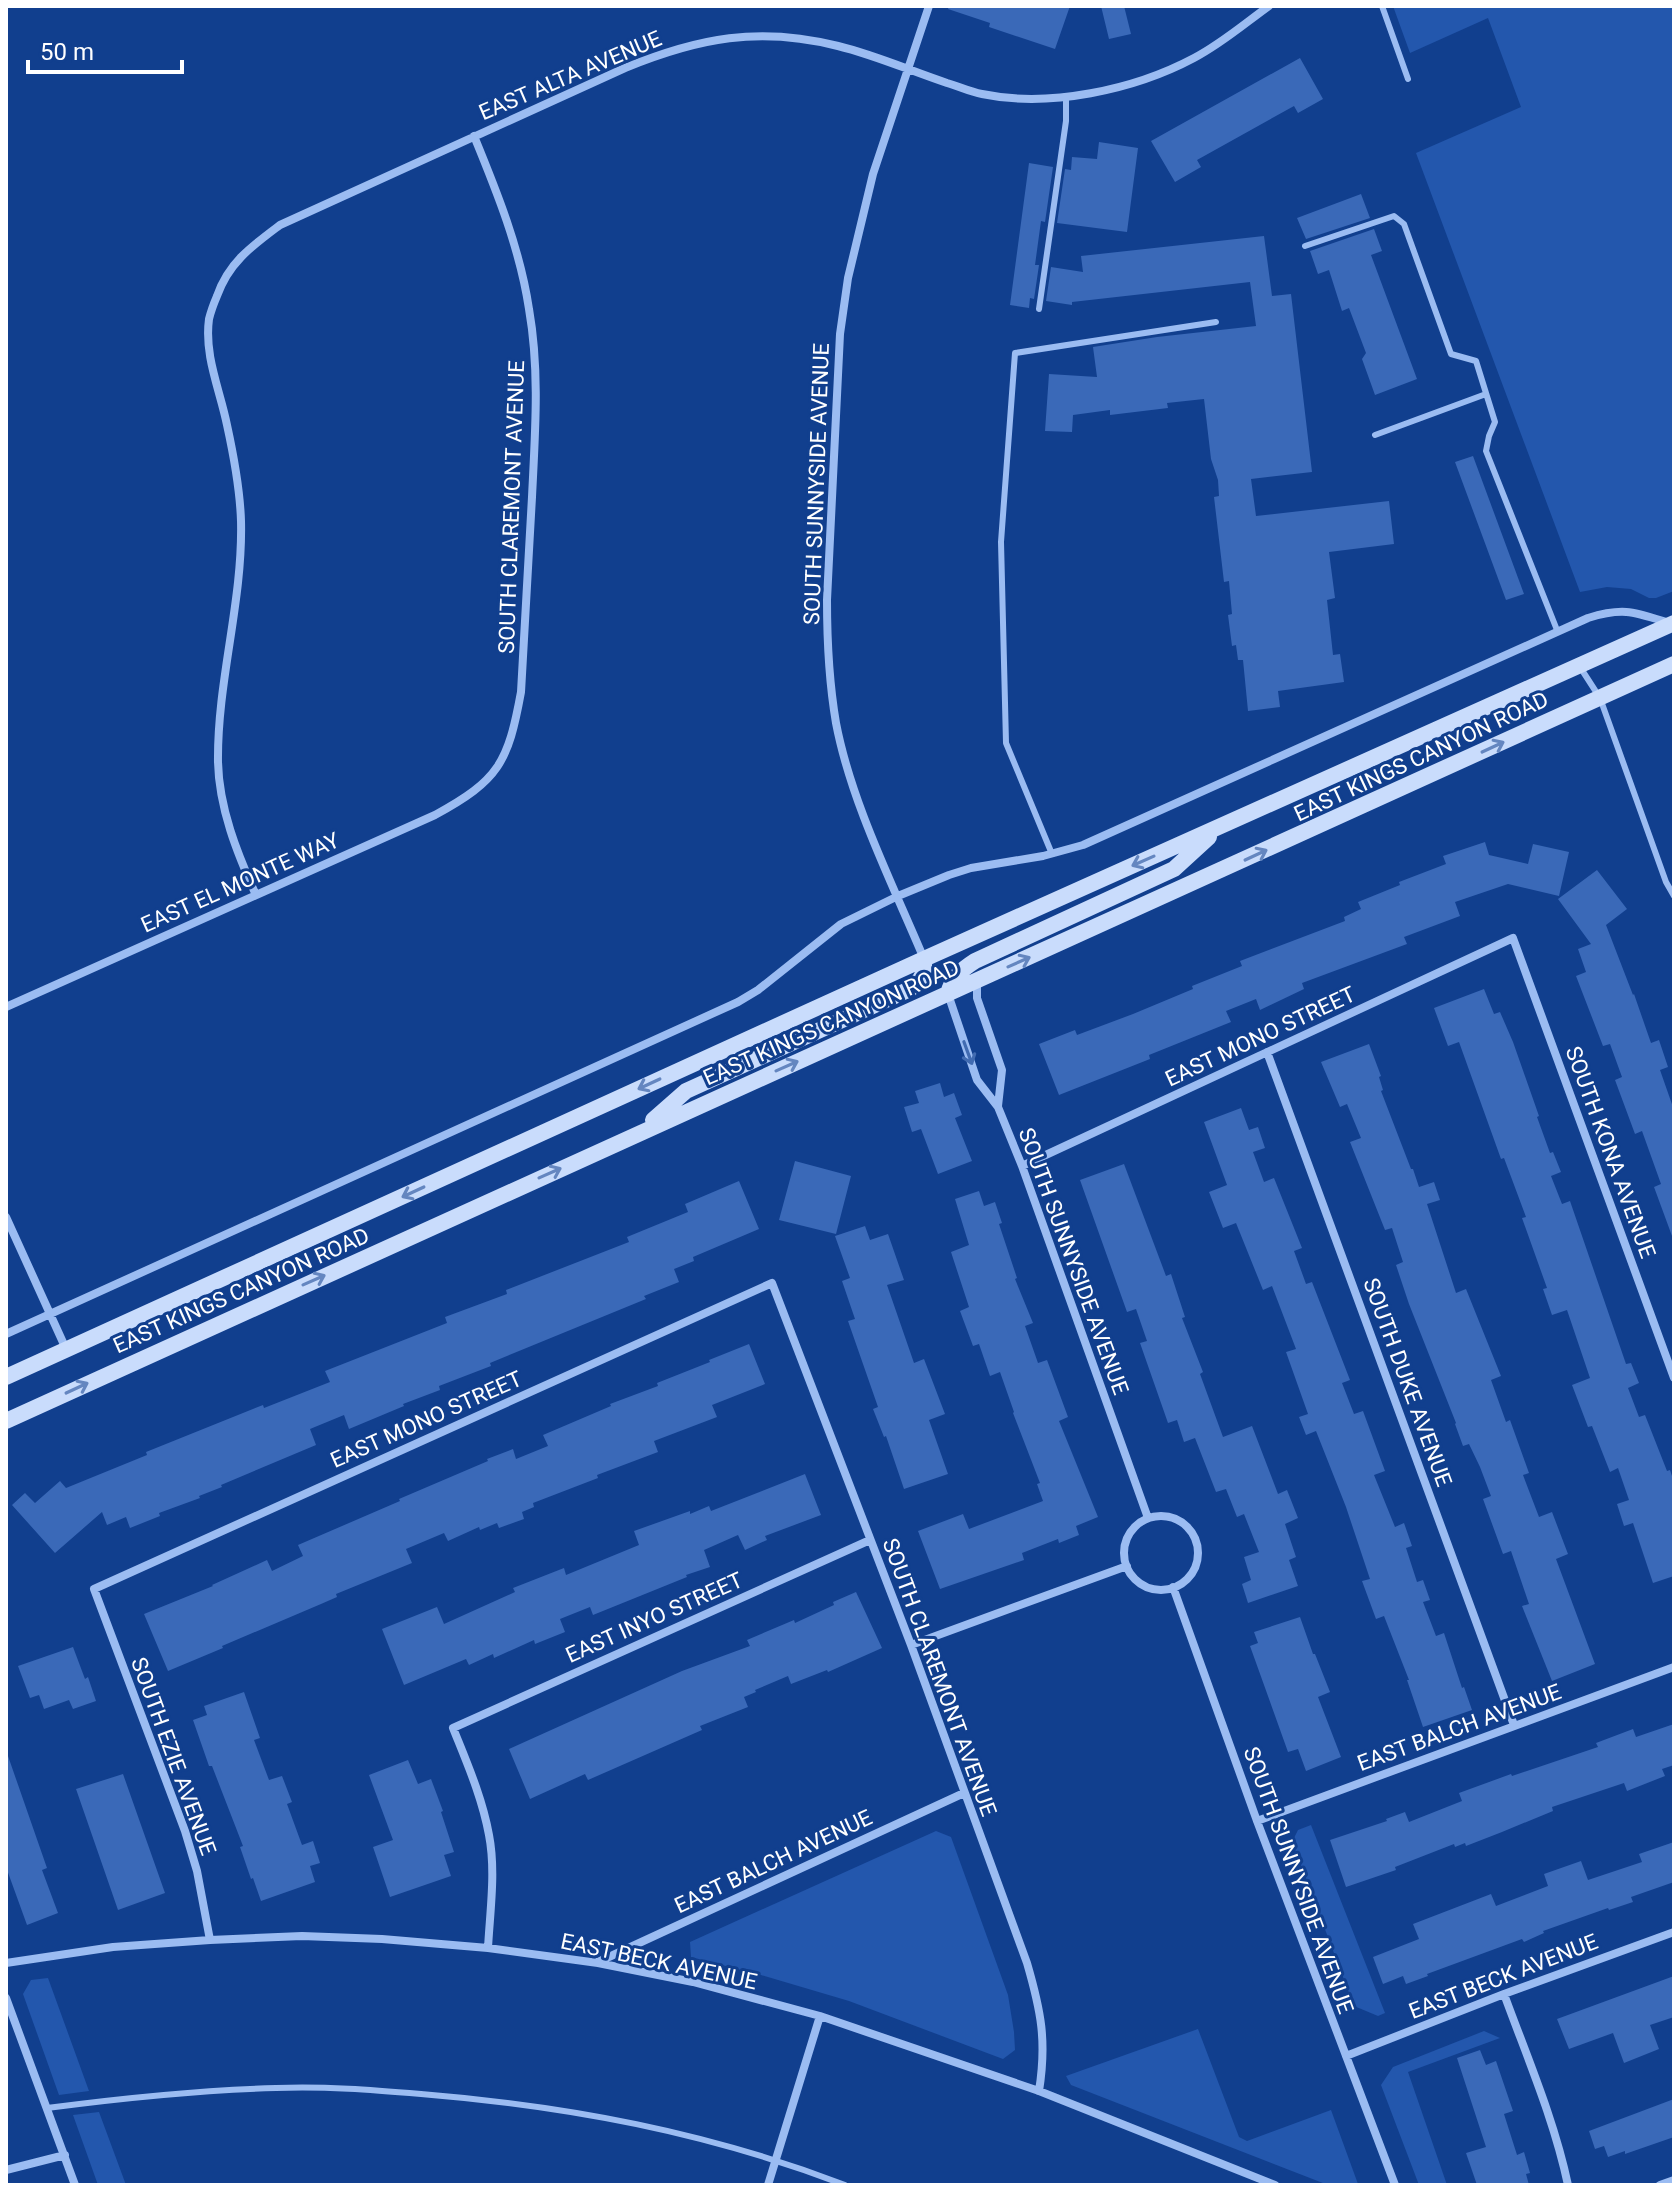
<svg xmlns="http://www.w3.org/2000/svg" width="1680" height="2191" font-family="Roboto,sans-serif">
  <rect width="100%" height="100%" fill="#113f8e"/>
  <path fill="#2357ad" d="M1393,6H1674V591L1656,598H1649L1631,589L1607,587L1580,592L1416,153L1521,107L1488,18L1410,53Z
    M1311,1825L1385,2013L1378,2016L1354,2006L1292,1842L1298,1830Z
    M936,1831L951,1837L1008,1995L1014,2032L1015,2050L1003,2059L849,2001L761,1975L691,1957L690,1942Z
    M48,1978L89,2091L59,2095L23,1994L31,1980Z
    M1198,2029L1239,2137L1247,2141L1331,2110L1358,2184L1328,2185L1071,2085L1066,2076Z
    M1484,2031L1500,2038L1408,2072L1447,2185H1419L1381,2085L1393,2067Z
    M99,2112L126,2185H98L73,2115Z"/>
  <path fill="#3a69b8" d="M949,6H1070L1055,49L989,27L990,23L948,9Z
    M1101,6H1124L1131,34L1109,39Z
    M1300,58L1323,99L1298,113L1294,106L1197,160L1201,167L1175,182L1151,141Z
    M1099,142L1138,148L1127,232L1057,223L1065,169L1071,170L1072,157L1097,159Z
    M1029,163L1053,167L1045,222L1041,221L1035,265H1039L1034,299L1030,298L1029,308L1010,305Z
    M1361,194L1370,218L1306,239L1297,218Z
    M1374,229L1382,251L1371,255L1417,379L1375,395L1362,359L1366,353L1349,308L1342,311L1329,270L1318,274L1310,251Z
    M1264,236L1272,296L1291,294L1312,472L1251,479L1256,516L1389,501L1394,544L1329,552L1335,598L1327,600L1333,655L1340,654L1344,682L1278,691L1280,707L1248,711L1243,660H1238L1236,645L1232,646L1228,615L1232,614L1229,581L1224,582L1214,497L1219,496L1218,480L1211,459L1204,399L1167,403L1168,408L1110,415V410L1073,415L1072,432L1045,431L1049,374L1097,377L1093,347L1157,337L1256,326L1250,282L1072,302V305L1046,301L1051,267L1083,272L1081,256Z
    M1473,456L1524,594L1506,600L1455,462Z
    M1485,842L1489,855L1528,864L1533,844L1569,852L1559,896L1508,884L1455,902L1460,916L1404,937L1407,944L1302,983L1304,989L1260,1010L1256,999L1226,1011L1231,1022L1149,1055L1150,1059L1059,1095L1039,1044L1075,1030L1077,1035L1133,1014L1193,989L1192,986L1242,966L1240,961L1345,921L1344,917L1361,909L1358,902L1400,885L1399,882L1446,864L1443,856Z
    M1597,870L1627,909L1606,925L1633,995L1634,994L1651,1043L1659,1040L1668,1067L1660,1070L1674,1110V1235L1672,1236L1654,1187L1661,1184L1642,1131L1635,1134L1615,1080L1622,1077L1610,1044L1603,1046L1576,976L1586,972L1578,949L1591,944L1558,899Z
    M1484,989L1494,1014L1500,1012L1513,1042L1539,1116L1537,1117L1550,1153L1553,1152L1561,1172L1551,1176L1562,1204L1570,1201L1626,1364L1631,1363L1639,1383L1628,1388L1639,1417L1645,1415L1667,1471L1670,1470L1674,1482V1576L1653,1583L1633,1523L1624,1526L1617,1504L1629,1500L1618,1468L1610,1472L1592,1426L1588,1427L1572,1385L1590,1378L1567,1310L1552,1315L1543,1289L1547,1288L1522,1218L1526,1217L1504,1158L1501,1159L1459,1042L1448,1046L1434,1008Z
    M1369,1044L1381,1076L1379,1077L1383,1090L1381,1091L1411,1169H1413L1419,1187L1434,1182L1440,1200L1427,1204L1456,1293L1466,1289L1501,1376L1491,1380L1506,1422L1510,1420L1529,1473L1523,1475L1539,1517L1552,1512L1568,1554L1556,1559L1595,1664L1552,1681L1522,1606L1529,1604L1511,1551L1503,1554L1483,1499L1491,1496L1480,1467L1469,1444L1463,1446L1455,1424L1456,1423L1409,1304L1396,1265L1403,1262L1392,1228L1385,1230L1350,1142L1361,1138L1347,1104L1340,1107L1321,1062Z
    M940,1083L944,1097L954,1093L962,1115L955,1118L972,1161L938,1174L921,1129L912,1132L904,1107L919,1103L915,1091Z
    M1241,1108L1249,1130L1258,1127L1265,1148L1253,1152L1264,1182L1274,1178L1302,1248L1294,1251L1306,1284L1312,1282L1350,1380L1342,1383L1354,1414L1363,1411L1385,1471L1374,1475L1395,1527L1404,1523L1412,1546L1406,1548L1417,1582L1423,1580L1430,1600L1423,1602L1436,1636L1444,1633L1462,1688L1464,1687L1472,1710L1423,1727L1407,1680H1409L1384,1616L1376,1619L1362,1581L1370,1579L1346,1507L1316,1431L1306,1435L1299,1417L1308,1414L1286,1352L1296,1349L1272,1286L1263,1290L1236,1223L1223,1228L1209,1192L1227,1185L1204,1122Z
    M795,1161L851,1176L836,1234L779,1220Z
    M1124,1164L1166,1276L1171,1274L1185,1317L1182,1318L1203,1372L1200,1374L1223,1437L1252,1426L1278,1494L1287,1490L1298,1518L1285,1524L1296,1557L1289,1560L1298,1586L1248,1603L1242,1584L1251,1580L1244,1557L1259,1552L1244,1514L1237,1517L1226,1489L1216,1492L1195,1438L1184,1442L1177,1420L1168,1423L1140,1343L1147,1341L1136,1309L1127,1312L1080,1180Z
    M739,1181L759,1229L693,1257L694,1261L674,1269L679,1282L644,1296L646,1299L490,1363L491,1366L439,1386L440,1390L403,1404L404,1406L349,1429L344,1415L310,1429L316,1445L221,1485L222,1487L199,1496L200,1498L159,1513L160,1516L130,1528L126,1517L107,1525L102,1512L55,1553L12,1505L25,1493L35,1503L60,1481L66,1488L147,1455L146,1452L263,1405L264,1408L330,1382L325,1371L447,1323L445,1317L507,1294L506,1290L629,1242L627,1237L688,1212L685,1204Z
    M979,1191L984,1206L995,1202L1002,1223L999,1224L1017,1278L1015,1279L1033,1323L1025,1326L1038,1363L1047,1360L1068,1417L1059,1421L1098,1517L1076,1526L1079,1535L1059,1543L1058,1539L1022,1553L1024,1560L940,1589L918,1531L963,1514L969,1529L1043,1501L1037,1484L1040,1483L1013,1413L1014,1412L1000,1372L990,1376L979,1344L973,1346L960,1311L969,1307L951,1252L969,1245L955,1199Z
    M865,1226L870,1240L888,1234L904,1280L887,1285L914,1363L924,1359L945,1414L929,1420L948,1474L904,1489L886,1436L884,1437L873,1409L878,1407L848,1321L855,1319L842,1281L850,1278L835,1236Z
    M749,1344L765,1384L712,1405L717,1417L654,1441L658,1452L597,1475L598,1478L533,1503L534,1507L522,1512L524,1519L499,1528L497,1523L480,1530L479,1527L448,1541L444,1533L406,1549L412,1563L336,1594L337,1597L321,1604L222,1646L223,1648L168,1671L144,1614L213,1586L212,1585L267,1560L272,1571L303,1556L298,1545L400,1501L399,1499L488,1461L487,1459L513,1449L516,1459L548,1446L543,1435L611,1406L610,1404L658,1386L657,1383L710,1362L709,1360Z
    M805,1474L821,1515L765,1536L767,1540L745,1550L738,1535L704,1550L710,1567L686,1575L687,1577L593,1615L590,1607L560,1619L565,1632L535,1644L534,1640L494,1658L493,1654L469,1665L466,1659L404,1685L382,1629L437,1607L444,1624L515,1592L513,1588L564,1568L566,1575L639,1545L634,1531L690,1511V1514L709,1506L711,1511Z
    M856,1592L882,1648L828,1672L827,1670L791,1684L788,1676L755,1690L756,1692L744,1697L748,1707L700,1726L702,1730L588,1780L585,1774L530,1799L509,1749L682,1671L750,1646L747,1640L794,1620L795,1623L834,1605L833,1602Z
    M1300,1617L1313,1654H1315L1330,1692L1318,1697L1341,1757L1306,1771L1298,1749L1288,1752L1250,1646L1258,1643L1254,1632Z
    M73,1647L85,1679L88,1677L96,1701L73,1709L69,1700L44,1709L39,1695L30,1698L18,1666Z
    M244,1692L260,1738L254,1740L269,1780L282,1776L292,1802L287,1804L302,1845L313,1841L320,1863L310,1866L315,1882L261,1901L253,1878L251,1879L240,1847L243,1846L212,1766H209L193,1720L207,1715L204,1706Z
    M1674,1724V1765L1662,1769L1665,1776L1627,1791L1624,1783L1552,1807L1553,1811L1502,1832L1466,1846L1465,1843L1455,1847L1454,1844L1395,1867L1396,1870L1346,1887L1330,1840L1387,1821L1386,1819L1405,1812L1409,1822L1462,1801L1459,1793L1511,1774L1512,1776L1598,1747L1596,1743L1633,1729L1636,1737Z
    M8,1756L47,1868L42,1870L58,1913L27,1925L6,1867V1757Z
    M408,1760L418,1784L431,1779L443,1811L441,1812L454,1852L444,1855L451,1876L390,1897L373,1847L393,1840L369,1775Z
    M123,1774L165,1893L118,1910L76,1789Z
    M1674,1842V1882L1631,1897L1633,1902L1609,1910L1608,1908L1543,1931L1544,1933L1524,1942L1522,1939L1427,1974L1428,1976L1406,1984L1403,1976L1383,1984L1373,1957L1419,1939L1413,1924L1491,1894L1496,1906L1548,1886L1544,1874L1581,1861L1588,1880L1642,1862L1639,1854Z
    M1674,1976V2017L1650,2025L1659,2049L1624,2063L1613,2033L1569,2049L1557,2019Z
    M1480,2050L1486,2065L1496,2061L1513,2111L1504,2114L1517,2155L1524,2152L1530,2173L1526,2174L1529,2185H1477L1466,2153L1486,2147L1457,2058Z
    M1674,2099V2137L1625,2154V2151L1608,2157L1604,2146L1595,2149L1589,2131Z"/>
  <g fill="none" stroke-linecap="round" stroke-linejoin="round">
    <path stroke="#9bbcf2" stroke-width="6" d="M1382,6L1408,79
      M1305,246L1394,216L1404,224L1451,354L1476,361L1495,422L1489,436L1486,451L1557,630
      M1039,309L1066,121V96
      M1375,435L1486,394
      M1580,667L1600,698L1666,882L1674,896
      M1052,854L1006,743L1001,542L1015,353L1216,322
      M47,2108C123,2098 199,2090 276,2088C324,2086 373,2090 421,2094C568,2106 707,2132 845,2185"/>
    <path stroke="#9bbcf2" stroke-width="8" d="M256,895C237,853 219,808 218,762C217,681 243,602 241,521C240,489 234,457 227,425C220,390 204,356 209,319C211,311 214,303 217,296C229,262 252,246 280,225L625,68C698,38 759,26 838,46C875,55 911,71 947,83C958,86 970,92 982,94C1049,108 1134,90 1194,58C1221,44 1244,24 1269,6
      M924,959C893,885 851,802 836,723C829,682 827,641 827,600L840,334L848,278L873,174L929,6
      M977,981V998L1002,1070L998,1106
      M948,994L977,1080L998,1107L1022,1166L1148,1518
      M6,1007L435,815C499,780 508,763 521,692C525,627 528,562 532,497C535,434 540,372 529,309C520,249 497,192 474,136
      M1267,1052L1514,1725
      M1022,1166L1513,938L1674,1378
      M6,1217L66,1349
      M6,1334L738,1002L758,990L841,924L898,896L949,875L971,868L1043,856L1083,845L1588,618C1624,607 1634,612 1669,623
      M1124 1553a37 37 0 1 1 74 0a37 37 0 1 1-74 0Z
      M1173,1587L1257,1821L1395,2185
      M911,1645L1127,1566
      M1257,1821L1674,1667
      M210,1940L197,1871L185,1831L94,1589L772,1283L911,1645L1027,1963C1041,2011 1047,2041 1039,2091
      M488,1948C490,1911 496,1871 489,1835C482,1797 467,1763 453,1728L870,1540
      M598,1962L964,1793
      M6,1963L113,1947L210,1940L302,1936L382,1939L488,1948L598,1963L693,1982L820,2016L1039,2091L1275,2185
      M1504,1994C1527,2057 1554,2119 1568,2185
      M6,1998L75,2185
      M1346,2056L1504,1994L1674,1932
      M6,2170L65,2155
      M768,2185L820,2016
      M1660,2185L1674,2180"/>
    <path stroke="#c9dcfc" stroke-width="16" d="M948,994C952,978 961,970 975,961L1174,869L1209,837
      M653,1120L686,1091L910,989C922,980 925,973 924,959
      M6,1377L924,959L1674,623
      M6,1421C561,1167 1119,919 1674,664"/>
  </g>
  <defs><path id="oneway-shaft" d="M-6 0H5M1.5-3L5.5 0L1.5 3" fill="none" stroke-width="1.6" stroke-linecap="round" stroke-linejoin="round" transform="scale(2)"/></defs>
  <g stroke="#6486c0">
    <use href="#oneway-shaft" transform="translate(1493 747) rotate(-25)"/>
    <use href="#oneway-shaft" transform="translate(1256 855) rotate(-25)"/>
    <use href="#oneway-shaft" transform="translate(1143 861) rotate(156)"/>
    <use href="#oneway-shaft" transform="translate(1019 962) rotate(-24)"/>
    <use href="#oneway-shaft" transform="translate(787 1066) rotate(-24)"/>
    <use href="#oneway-shaft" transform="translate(649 1084) rotate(155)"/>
    <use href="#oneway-shaft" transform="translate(550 1173) rotate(-24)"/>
    <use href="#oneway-shaft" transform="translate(413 1192) rotate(155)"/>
    <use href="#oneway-shaft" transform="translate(314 1280) rotate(-24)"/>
    <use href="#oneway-shaft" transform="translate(77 1388) rotate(-25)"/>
  </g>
  <use stroke="#416bb1" href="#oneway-shaft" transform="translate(968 1053) rotate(70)"/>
  <g text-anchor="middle" stroke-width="6" stroke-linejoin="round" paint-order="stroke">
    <g font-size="22" fill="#fff" stroke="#113f8e">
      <text transform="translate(570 75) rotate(-23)" y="8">EAST ALTA AVENUE</text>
      <text transform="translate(816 484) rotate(-88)" y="8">SOUTH SUNNYSIDE AVENUE</text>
      <text transform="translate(511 507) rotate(-88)" y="8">SOUTH CLAREMONT AVENUE</text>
      <text transform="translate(1421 756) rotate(-25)" y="8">EAST KINGS CANYON ROAD</text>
      <text transform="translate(240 882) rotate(-24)" y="8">EAST EL MONTE WAY</text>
      <text transform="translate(831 1022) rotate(-24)" y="8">EAST KINGS CANYON ROAD</text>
      <text transform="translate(1260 1036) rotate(-25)" y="8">EAST MONO STREET</text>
      <text transform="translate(1611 1152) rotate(70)" y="8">SOUTH KONA AVENUE</text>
      <text transform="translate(1074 1261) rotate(70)" y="8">SOUTH SUNNYSIDE AVENUE</text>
      <text transform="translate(241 1290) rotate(-24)" y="8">EAST KINGS CANYON ROAD</text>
      <text transform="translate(1408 1382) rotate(70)" y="8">SOUTH DUKE AVENUE</text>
      <text transform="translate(426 1419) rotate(-24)" y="8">EAST MONO STREET</text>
      <text transform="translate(654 1617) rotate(-24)" y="8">EAST INYO STREET</text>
      <text transform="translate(940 1677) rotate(70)" y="8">SOUTH CLAREMONT AVENUE</text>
      <text transform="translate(1459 1727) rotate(-20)" y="8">EAST BALCH AVENUE</text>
      <text transform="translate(174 1756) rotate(70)" y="8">SOUTH EZIE AVENUE</text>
      <text transform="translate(773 1861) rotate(-25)" y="8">EAST BALCH AVENUE</text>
      <text transform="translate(1299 1880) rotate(70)" y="8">SOUTH SUNNYSIDE AVENUE</text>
      <text transform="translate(659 1961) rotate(12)" y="8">EAST BECK AVENUE</text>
      <text transform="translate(1503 1976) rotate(-21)" y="8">EAST BECK AVENUE</text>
    </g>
  </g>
  <rect width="1680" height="2191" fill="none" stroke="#ffffff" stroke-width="16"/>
  <path d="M28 60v12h154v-12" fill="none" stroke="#ffffff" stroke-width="4"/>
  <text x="40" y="60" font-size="24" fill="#ffffff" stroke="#113f8e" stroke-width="6" paint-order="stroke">50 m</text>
</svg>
